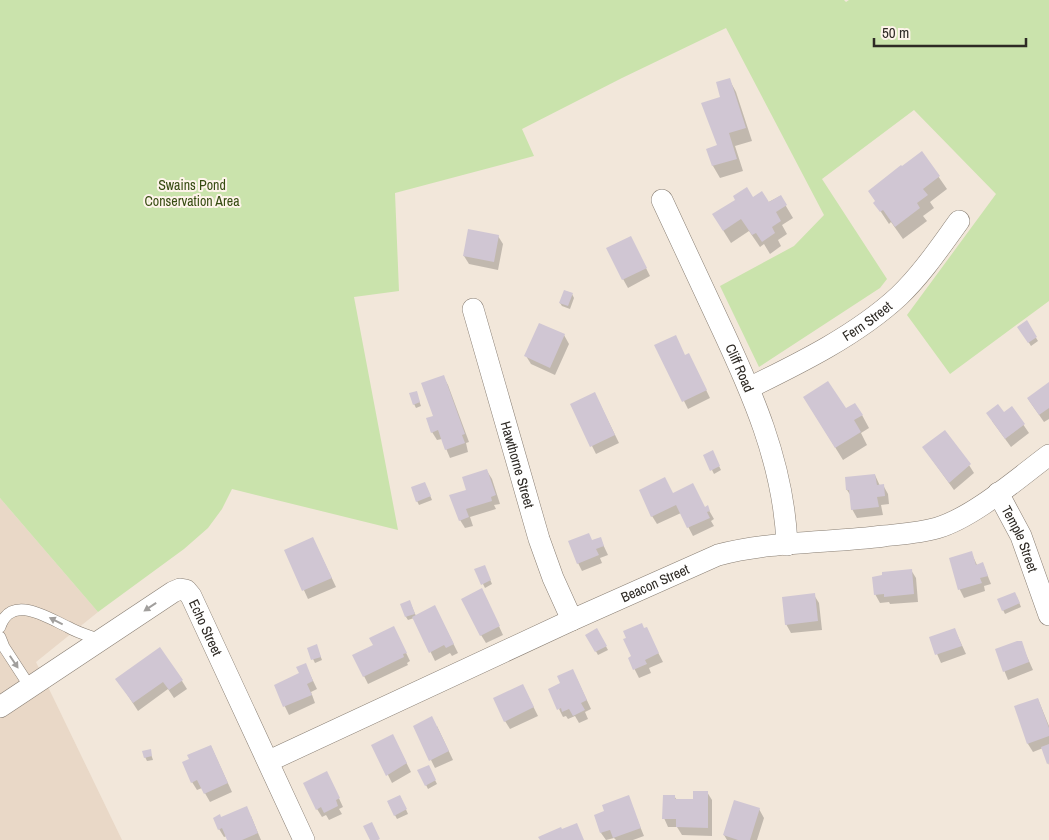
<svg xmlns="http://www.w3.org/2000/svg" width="1049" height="840" font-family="'Archivo Narrow',sans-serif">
  <rect width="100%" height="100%" fill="#f2e7da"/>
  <path fill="#e9d8c7" d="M0,498L98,612L36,662L122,840H0Z"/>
  <path fill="#cae3ac" d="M0,0H844L846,2L849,0H1049V301L950,374L907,315L996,194L914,110L822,179L887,279L880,288L759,367L720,286L794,246L824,215L726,28L622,78L522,129L534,156L395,193L399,291L354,297L398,530L232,489L222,509L208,528L184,549L98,612L0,498Z"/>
  <path fill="#0003" d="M729,79L736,92L752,141L735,146L743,171L720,178L713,166L708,149L718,146L722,98Z
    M922,153L947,189L930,202L934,208L923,216L927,221L903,239L891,222L889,224L875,203L901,168Z
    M780,196L793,218L782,225L787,234L778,240L781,246L770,254L764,244L760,247L749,231L731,243L721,227Z
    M469,230L498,236L503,244L498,270L469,264L464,256Z
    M635,246L650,276L628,288L623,279Z
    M572,294L574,298L570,309L562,306L560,303Z
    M1026,322L1038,341L1031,346L1019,327Z
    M564,335L569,344L555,375L531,364L526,356Z
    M686,356L693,363L710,398L688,409L684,401Z
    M443,376L448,385L469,442L466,443L468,452L450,458L442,439L437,440L432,432Z
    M1049,384V419L1044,422L1028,399Z
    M416,392L421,406L416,408L414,404Z
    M599,402L619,443L596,454L592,446Z
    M1012,408L1029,433L1011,447L992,421Z
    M812,410H846L862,415L869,428L861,433L867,445L843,460Z
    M923,447L969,465L974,473L954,490Z
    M714,456L721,470L714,474L712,470Z
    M487,471L492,479L500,504L494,505L496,509L470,517L473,526L465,528L460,520L468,490Z
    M875,475L880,486L883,485L888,494L889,504L881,505L883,515L857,518L852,509L851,496L847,490Z
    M427,488L432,500L419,505L417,501Z
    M673,494L705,508L707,507L714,519L711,521L714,526L693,536L681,513L657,524L652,516Z
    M600,538L608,555L600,558L602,563L582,571L578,563L592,542Z
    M317,547L336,587L308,599L286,551Z
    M971,552L977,565L983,564L991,584L984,586L985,591L964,598L960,590L950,559Z
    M486,570L492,584L485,588L483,584Z
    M911,570L916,578L918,602L890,604L889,602L880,603L875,594Z
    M814,595L819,603L822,630L791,633L786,624Z
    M1017,597L1021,607L1005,614L1003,610Z
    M486,598L503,635L486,643L481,635Z
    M410,602L416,616L439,615L458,653L452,656L450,653L435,661L414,618L408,620L406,617Z
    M597,630L608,650L598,655L587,635Z
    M644,630L649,635L663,662L649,668L651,673L639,678L629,658L632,657Z
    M955,630L966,654L941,663L930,638Z
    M398,636L410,661L407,663L408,665L368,684L364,676Z
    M1021,643L1033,670L1008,680L996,650Z
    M318,650L322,660L315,663L313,659Z
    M305,664L317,689L311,692L315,703L289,715L275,686L301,674Z
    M117,679L182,681L187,689L174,698L168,689L138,711Z
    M577,679L591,709L585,712L588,719L579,723L575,716L568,719L566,716L563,717L559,709Z
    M527,694L538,716L510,729L505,721Z
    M1038,699L1049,726V765L1043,748L1033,752L1028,744Z
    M437,726L453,760L435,768L431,760Z
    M397,744L411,772L392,783L373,745Z
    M211,746L232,792L210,802L202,788L197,790L192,782Z
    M150,751L153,760L147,761L145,757Z
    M428,766L437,784L428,789L419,771Z
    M331,781L343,807L339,809L342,814L329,820L326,815L322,817L317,809Z
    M707,792L712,800V836L682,835L677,827H668L664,818L674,796L677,800H695Z
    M400,796L408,814L397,819L388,802Z
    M628,797L644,836L633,840H616L614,838L606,840L601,833L606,812Z
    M759,809L764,818L757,840H727L724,835Z
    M251,816L261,840H228L227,836L224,837L219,829L221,818Z"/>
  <path fill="#d0c6d3" d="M730,78L746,128L729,133L737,159L712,166L706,149L717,145L701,103L720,97L716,82Z
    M922,151L940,176L923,189L928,195L917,203L920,208L895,227L883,210L880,212L873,203L875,201L868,191L901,165L902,166Z
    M747,187L753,197L762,191L769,202L781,195L787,205L776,212L781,221L772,227L775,233L762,242L756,233L752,235L741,219L723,231L712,214L735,200L733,196Z
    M468,229L499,235L494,262L463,256Z
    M631,236L647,268L622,280L606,248Z
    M564,290L573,293L568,306L559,303Z
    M1027,320L1037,337L1028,343L1017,327Z
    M539,323L565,334L550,368L524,356Z
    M676,335L685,355L689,353L707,390L682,402L654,345Z
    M444,375L465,434L462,435L465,443L445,450L438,430L431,433L426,418L433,416L421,383Z
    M828,381L846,408L855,403L863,415L854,420L861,432L835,448L803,397Z
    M1049,382V408L1039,415L1027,398Z
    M417,391L420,402L413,405L409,393Z
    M595,392L615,435L590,447L570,404Z
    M998,404L1004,412L1012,406L1025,424L1005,439L986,413Z
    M945,430L971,464L949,483L922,447Z
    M713,450L720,466L710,471L703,455Z
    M487,469L496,495L491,497L492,501L466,509L469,517L459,521L449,495L466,490L462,477Z
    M875,474L877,485L884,484L885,496L877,497L879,507L851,510L849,490H846L845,477Z
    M665,477L673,493L693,483L705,507L708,505L710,511L707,512L710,518L687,528L676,505L651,517L639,490Z
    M425,482L431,496L416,502L411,487Z
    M589,533L592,540L601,537L604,546L596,549L599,555L577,564L568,541Z
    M313,537L332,578L302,591L284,550Z
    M972,551L976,565L983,562L988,576L980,578L982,583L958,590L949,558Z
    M485,565L491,580L481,585L474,569Z
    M912,569L914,594L884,597V594L874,595L872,577L882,575V572Z
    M482,588L500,626L480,636L461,599Z
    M1015,592L1020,603L1002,611L997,599Z
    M815,593L818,621L785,625L782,597Z
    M410,600L415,614L405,617L400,604Z
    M435,605L454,644L446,648L444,645L429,653L412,617Z
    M642,623L644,628L647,627L659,653L645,660L647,664L633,670L628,658L631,656L623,639L626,638L623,631Z
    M394,626L407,653L403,654L404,657L363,677L352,655L373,645L369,638Z
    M597,628L607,646L595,652L585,635Z
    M955,628L962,646L935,655L929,637Z
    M1017,641H1022L1029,662L1003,672L995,649Z
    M317,644L321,657L311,660L307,648Z
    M160,647L183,680L169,690L163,682L133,703L115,679Z
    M306,663L313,681L307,684L312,695L283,707L274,685L299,673L296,667Z
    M573,669L587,700L581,703L585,710L573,716L569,709L562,712L561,708L557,710L548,689L560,683L557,676Z
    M523,684L534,707L504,722L493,698Z
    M1038,698L1049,728V736L1027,744L1014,706Z
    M432,716L449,751L429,761L413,726Z
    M393,734L407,763L386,776L371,745Z
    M1049,744V763L1047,764L1041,747Z
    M211,745L228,783L204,794L197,780L191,783L182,762L189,759L187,755Z
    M151,749L152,756L144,758L142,751Z
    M429,765L436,780L425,786L417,770Z
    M327,771L340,798L336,800L338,806L324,813L321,807L316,810L303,783Z
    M693,791H708V828L676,827V819H662L663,795H675V799H693Z
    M400,795L407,809L394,816L387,801Z
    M629,795L641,828L613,838L610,830L600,833L594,815L604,811L602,805Z
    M734,800L760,808L750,840H738L723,835Z
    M247,806L258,833L242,840H227L222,828L218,830L213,818L220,814L221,817Z
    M372,822L380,839L378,840H370L363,826Z
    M577,823L584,840H540L538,837L561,827L562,829Z"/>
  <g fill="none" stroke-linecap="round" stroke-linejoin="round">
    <g stroke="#887e73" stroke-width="12">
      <path id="lane" d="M0,627C11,593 48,618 68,627C78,633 90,636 101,640
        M0,637L4,647L30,687"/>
    </g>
    <g stroke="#887e73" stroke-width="22">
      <g id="street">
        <path id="s1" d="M662,200C680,239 698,278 717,318C751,390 784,463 787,545"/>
        <path id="s2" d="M473,309L539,539L553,578L572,620"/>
        <path id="s3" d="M749,388C800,363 857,335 899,296C922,274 940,247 959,221"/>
        <path id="s4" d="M998,493L1021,536L1049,615"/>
        <path id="s5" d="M0,707L173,592L180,589L186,590L191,596L304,840"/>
        <path id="s6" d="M269,761L572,620L718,555C771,541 829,543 884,536C902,534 920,533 937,528C974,517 1018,478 1049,455"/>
      </g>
    </g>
    <use href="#lane" stroke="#fff" stroke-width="11"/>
    <use href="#street" stroke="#fff" stroke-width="21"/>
  </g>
  <defs><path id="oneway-solid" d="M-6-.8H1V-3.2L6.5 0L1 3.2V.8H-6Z" transform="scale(1.25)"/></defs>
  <g fill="#a19f9d">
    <use href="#oneway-solid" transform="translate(150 607) rotate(146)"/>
    <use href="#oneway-solid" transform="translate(56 621) rotate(-153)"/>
    <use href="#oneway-solid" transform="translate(14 662) rotate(56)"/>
  </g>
  <g text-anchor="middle" stroke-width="4" stroke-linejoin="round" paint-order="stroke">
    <g font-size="14" fill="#374c12" stroke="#fef4ea">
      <text x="192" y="190">Swains Pond<tspan x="192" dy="16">Conservation Area</tspan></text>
    </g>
    <g font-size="14" fill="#2e2a25" stroke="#fef4ea">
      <text dy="5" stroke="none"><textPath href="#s3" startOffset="136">Fern Street</textPath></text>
      <text dy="5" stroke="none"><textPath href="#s1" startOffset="185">Cliff Road</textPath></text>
      <text dy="5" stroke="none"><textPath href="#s2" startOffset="162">Hawthorne Street</textPath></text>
      <text dy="5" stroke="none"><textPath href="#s4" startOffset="51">Temple Street</textPath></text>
      <text dy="5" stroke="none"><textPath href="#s6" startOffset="425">Beacon Street</textPath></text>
      <text dy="5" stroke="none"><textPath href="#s5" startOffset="264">Echo Street</textPath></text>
    </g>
  </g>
  <path d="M874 38v8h152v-8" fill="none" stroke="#2e2a25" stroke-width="2.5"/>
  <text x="882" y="38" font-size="15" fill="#2e2a25" stroke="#fef4ea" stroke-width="4" paint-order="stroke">50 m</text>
</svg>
